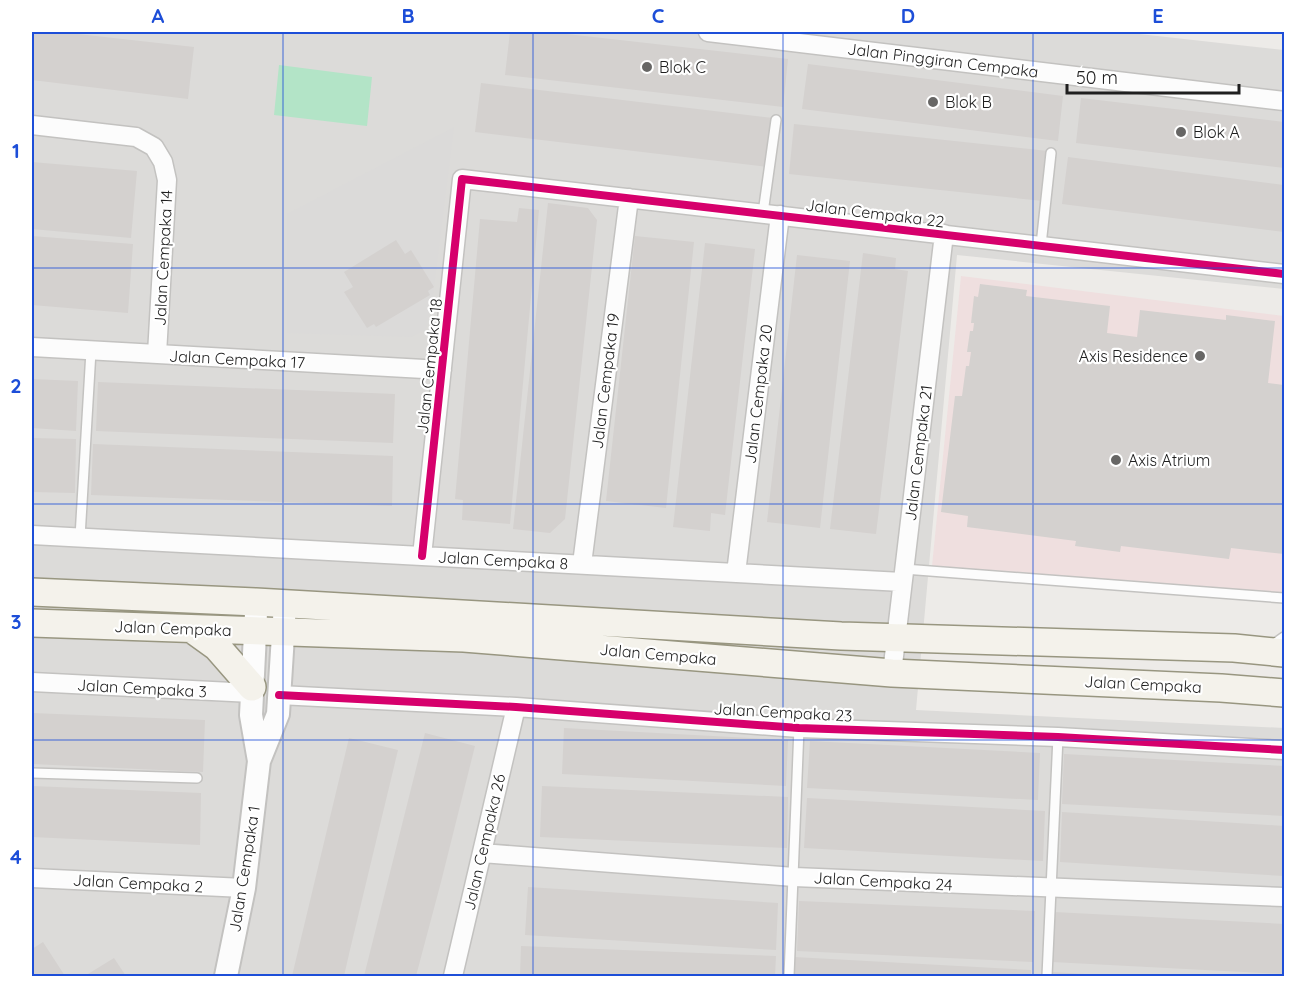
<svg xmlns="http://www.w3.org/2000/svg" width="1316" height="1008" font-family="Quicksand,sans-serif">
  <rect width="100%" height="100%" fill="#edebe8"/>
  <path fill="#dcdbd9" d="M32,32H1121L1284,50V289L957,255L916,710L1284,728V976H32Z"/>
  <path fill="#efdfdf" d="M961,276L1284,316V594L932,566Z"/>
  <path fill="#dbdad9" d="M454,127L434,287L426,330L411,337L287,333V214Z"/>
  <path fill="#b3e4c7" d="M279,65L372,77L367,126L274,115Z"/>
  <path fill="#d4d1cf" d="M32,32H60L194,47L188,99L32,80Z
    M510,32H549L788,59L783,107L505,75Z
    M808,64L1063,96L1058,141L802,109Z
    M481,83L773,118L768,167L475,132Z
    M1081,98L1284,122V168L1076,143Z
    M794,124L1048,151L1043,201L789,174Z
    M1068,157L1284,185V232L1062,204Z
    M32,162L137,171L131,238L32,229Z
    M548,203L588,208L597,220L565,519L550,533L513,529Z
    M519,208L539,210L510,524L462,520L463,500L455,499L480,219L517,222Z
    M32,236L133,244L128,313L32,305Z
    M635,236L694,242L666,508L606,501Z
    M396,240L405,254L411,250L434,287L428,291L430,295L376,327L374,324L367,328L344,292L353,287L344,272Z
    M705,243L755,249L725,515L711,513L710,531L673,527Z
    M863,253L896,258L895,269L908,271L876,534L830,529Z
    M797,255L850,261L820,528L767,522Z
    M980,284L1027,290L1026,296L1110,306L1107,333L1137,337L1140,310L1226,320V315L1275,321L1268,383L1284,385V554L1231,548L1229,559L1121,546L1120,552L1075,546L1076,541L967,527L968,516L941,512L955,396H962L966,366H969L971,352H967L970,331H973L974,323H971L974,296L978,297Z
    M32,379L78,381L76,431L32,428Z
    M98,382L395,394L393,443L96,431Z
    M32,438L76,439L75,493L32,492Z
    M93,444L393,456L392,506L91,495Z
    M32,713L205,720L203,772L32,764Z
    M564,728L788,740L786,786L562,774Z
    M425,733L475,746L441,882L416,976H364Z
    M349,738L398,750L349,954L344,976H292Z
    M810,741L1040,753L1038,800L807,788Z
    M1064,754L1284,766V816L1062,804Z
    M32,786L201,793L200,845L32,837Z
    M542,786L788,797L787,848L540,837Z
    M807,798L1045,811L1043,861L804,848Z
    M1062,812L1284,826V876L1060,862Z
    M528,887L778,903L776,950L525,935Z
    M799,901L1035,911L1033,962L797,951Z
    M1054,912L1284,924V974L1052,962Z
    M43,942L65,976H32V949Z
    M521,946L776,956L775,976H520Z
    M794,957L1031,970V976H794Z
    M114,958L126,976H84L88,974Z
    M1052,972L1101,975V976H1052Z"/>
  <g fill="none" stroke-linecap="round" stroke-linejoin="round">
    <g stroke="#c3c2c0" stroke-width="12">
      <path id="service" d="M763,213L776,120
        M1041,245L1051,153
        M80,537L91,351
        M904,569L1284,598
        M1271,646L1284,637
        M32,773L197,778
        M789,976L799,728
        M1047,976L1058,737"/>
    </g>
    <g stroke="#c3c2c0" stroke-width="21">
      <path id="minor" d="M708,32L1284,101
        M32,125L136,137L154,147L163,162L167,180L157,354
        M32,347L442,370
        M32,535L902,582
        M422,556L462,179L1284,274
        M582,564L629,198
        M736,573L780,215
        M892,673L944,234
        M32,682L252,693
        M279,695L516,707L799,728L1058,737L1284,750
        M482,853L794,877L1284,897
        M32,878L244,888
        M453,976L516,707"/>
    </g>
    <g stroke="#c3c2c0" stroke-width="26">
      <path id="tertiary" d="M256,613L251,715L259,761
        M226,976L244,888L259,761L278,714L285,604"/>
    </g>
    <g stroke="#989680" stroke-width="30">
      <path id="secondary" d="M32,592L256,602L841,636L1234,648L1284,653
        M32,623L464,638L892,673L1221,688L1284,693
        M192,629L217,647L252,687"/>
    </g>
    <use href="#service" stroke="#fcfcfc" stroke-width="9"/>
    <use href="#minor" stroke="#fcfcfc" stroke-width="18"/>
    <use href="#tertiary" stroke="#fcfcfc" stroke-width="22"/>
    <use href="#secondary" stroke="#f4f2eb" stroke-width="27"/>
    <g stroke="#fff" stroke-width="11">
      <path id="cycleway" d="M422,556L462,179L1284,274
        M279,695L516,707L799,728L1058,737L1284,750"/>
    </g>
    <use href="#cycleway" stroke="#d6006c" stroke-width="8"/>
  </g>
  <path fill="none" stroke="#1d4ed8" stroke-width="1.5" stroke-opacity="0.55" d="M283,32V976M533,32V976M783,32V976M1033,32V976M32,268H1284M32,504H1284M32,740H1284"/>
  <g fill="#676665" stroke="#fff" stroke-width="2">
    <circle cx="647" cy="67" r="6"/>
    <circle cx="933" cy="102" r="6"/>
    <circle cx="1181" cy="132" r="6"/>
    <circle cx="1200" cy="356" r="6"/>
    <circle cx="1116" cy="460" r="6"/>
  </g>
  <g text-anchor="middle" stroke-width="4.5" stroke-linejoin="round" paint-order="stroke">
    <g font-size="16" fill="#1f1f1f" stroke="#fff">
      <text transform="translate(943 60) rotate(7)" y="6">Jalan Pinggiran Cempaka</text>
      <text transform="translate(875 213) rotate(7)" y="6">Jalan Cempaka 22</text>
      <text transform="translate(163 258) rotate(-87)" y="6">Jalan Cempaka 14</text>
      <text transform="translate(237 359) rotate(3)" y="6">Jalan Cempaka 17</text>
      <text transform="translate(429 366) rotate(-84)" y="6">Jalan Cempaka 18</text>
      <text transform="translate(605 381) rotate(-83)" y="6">Jalan Cempaka 19</text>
      <text transform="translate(758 394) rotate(-83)" y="6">Jalan Cempaka 20</text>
      <text transform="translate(918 453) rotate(-83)" y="6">Jalan Cempaka 21</text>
      <text transform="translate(503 560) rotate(3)" y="6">Jalan Cempaka 8</text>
      <text transform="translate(173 628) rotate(2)" y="6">Jalan Cempaka</text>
      <text transform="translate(658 654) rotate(5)" y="6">Jalan Cempaka</text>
      <text transform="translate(1143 684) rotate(3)" y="6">Jalan Cempaka</text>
      <text transform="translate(142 688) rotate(3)" y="6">Jalan Cempaka 3</text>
      <text transform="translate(783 712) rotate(3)" y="6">Jalan Cempaka 23</text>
      <text transform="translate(484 842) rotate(-77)" y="6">Jalan Cempaka 26</text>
      <text transform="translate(244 869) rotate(-81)" y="6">Jalan Cempaka 1</text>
      <text transform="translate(883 881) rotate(3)" y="6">Jalan Cempaka 24</text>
      <text transform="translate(138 883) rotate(3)" y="6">Jalan Cempaka 2</text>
    </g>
    <g font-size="16" fill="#1f1f1f" stroke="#fff" text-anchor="start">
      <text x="659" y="73">Blok C</text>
      <text x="945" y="108">Blok B</text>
      <text x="1193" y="138">Blok A</text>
      <text x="1188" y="362" text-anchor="end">Axis Residence</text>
      <text x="1128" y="466">Axis Atrium</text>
    </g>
  </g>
  <rect width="1316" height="1008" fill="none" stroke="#ffffff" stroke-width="66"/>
  <path d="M1067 84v9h172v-9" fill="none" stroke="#1f1f1f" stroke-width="3"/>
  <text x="1076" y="84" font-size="18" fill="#1f1f1f" stroke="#ffffff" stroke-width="4.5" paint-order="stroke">50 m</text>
  <rect x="33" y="33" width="1250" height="942" fill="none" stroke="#1d4ed8" stroke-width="2"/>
  <g font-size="20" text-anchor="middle" font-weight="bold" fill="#1d4ed8">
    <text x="158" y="23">A</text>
    <text x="408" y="23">B</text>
    <text x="658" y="23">C</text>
    <text x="908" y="23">D</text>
    <text x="1158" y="23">E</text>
    <text x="16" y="158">1</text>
    <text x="16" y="393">2</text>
    <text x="16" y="629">3</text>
    <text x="16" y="864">4</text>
  </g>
</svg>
